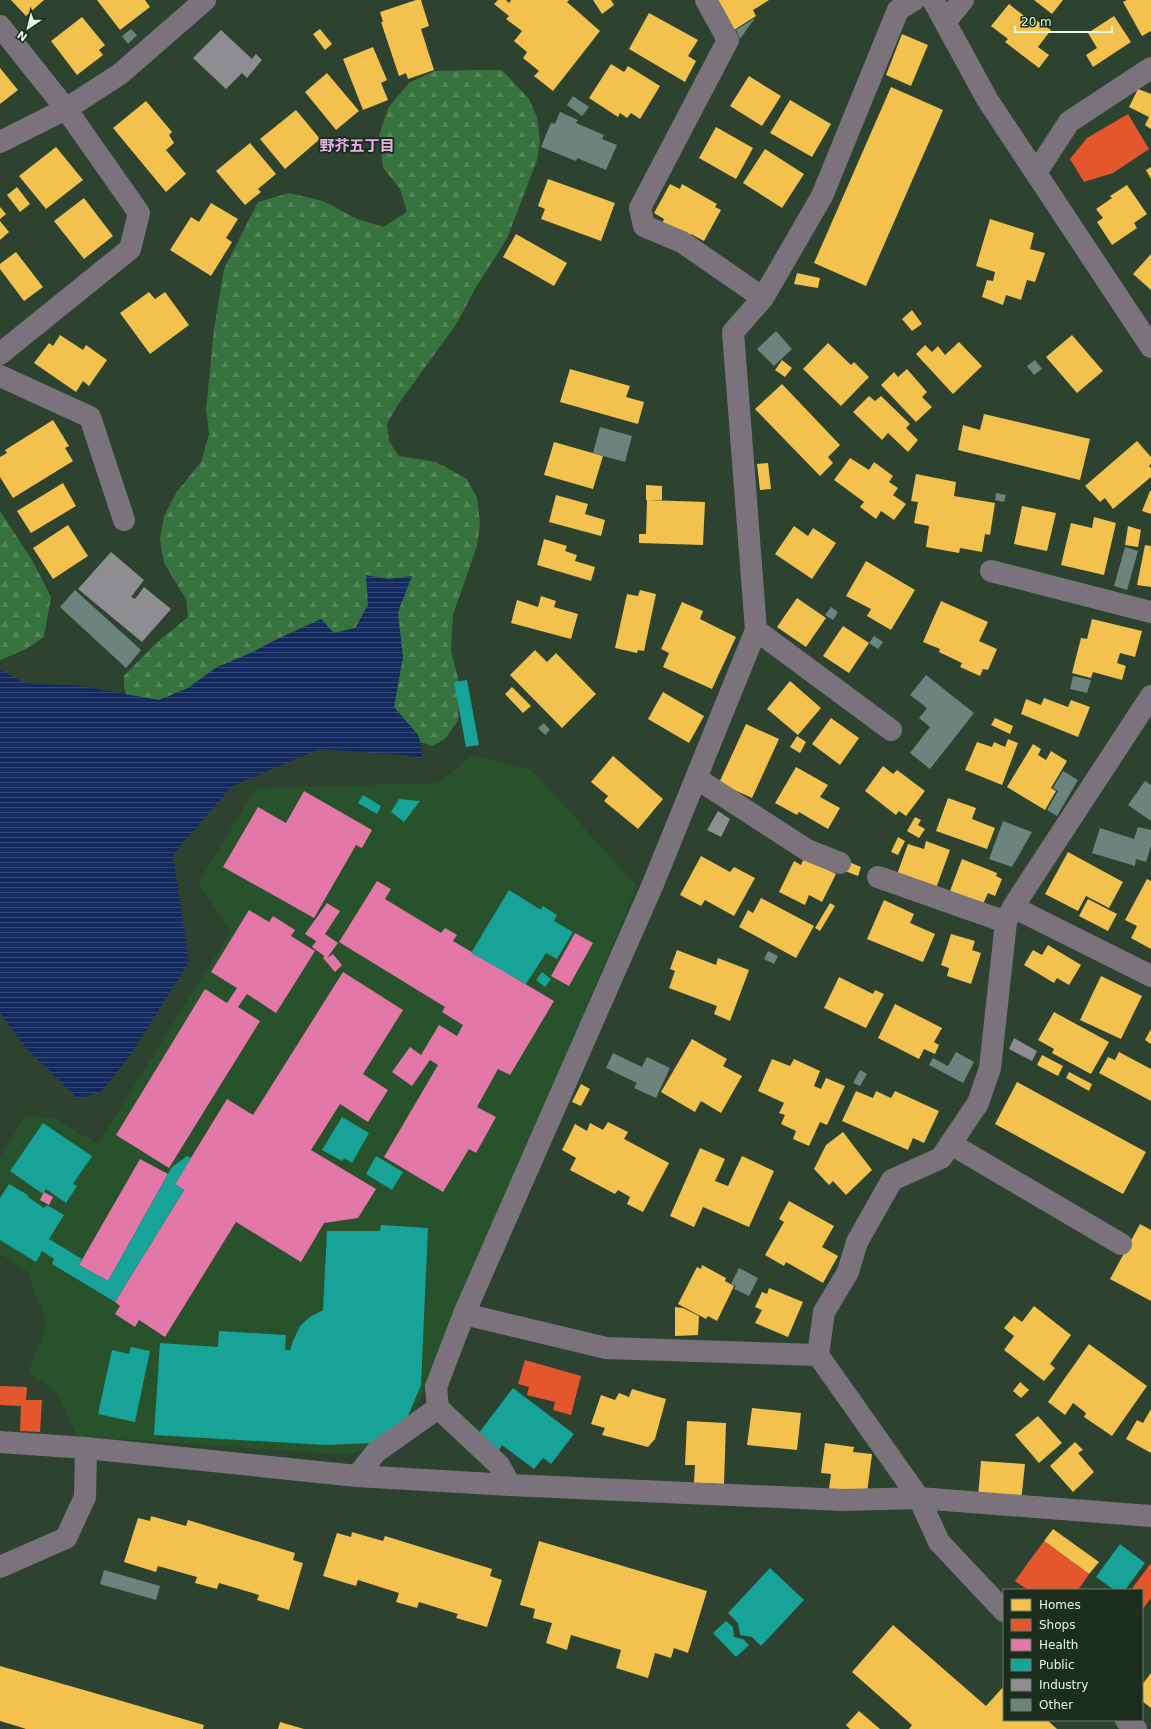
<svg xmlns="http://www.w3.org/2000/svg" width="1151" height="1729" font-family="'DejaVu Sans','Noto Sans JP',sans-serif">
  <defs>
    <pattern id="forest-firs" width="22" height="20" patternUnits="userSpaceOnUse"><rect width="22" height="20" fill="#37733e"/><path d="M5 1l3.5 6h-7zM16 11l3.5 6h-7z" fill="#54885a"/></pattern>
    <pattern id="water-rules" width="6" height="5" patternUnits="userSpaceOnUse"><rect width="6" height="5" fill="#142a5f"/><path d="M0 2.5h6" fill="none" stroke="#364a76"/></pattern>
  </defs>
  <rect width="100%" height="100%" fill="#2d4330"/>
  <path fill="#28522c" d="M474,755L533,771L637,887L412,1418L399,1432L350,1455L77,1436L57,1393L28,1372L47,1324L27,1271L0,1254V1157L25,1116L53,1118L98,1144L231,931L198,883L256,788L437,783Z"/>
  <path fill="url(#forest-firs)" d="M473,70H502L529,99L537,117L540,141L537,160L508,236L498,253L476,287L457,323L397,406L387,424L389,441L399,456L436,462L467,479L477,498L480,523L477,546L453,615L451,651L460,686L458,720L445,739L432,746L389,730L355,643L217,690L131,710L124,686V676L154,645L188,617L186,599L164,563L160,539L164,516L176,493L201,462L209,434L206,409L214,329L224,269L258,202L289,193L323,201L357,219L383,227L407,212L400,189L383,168L379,136L388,108L409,83L434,71Z
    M0,511L32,560L51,597L44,637L26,649L0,660Z"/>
  <path fill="url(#water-rules)" d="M366,575L389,579L412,576L398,612L403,657L394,707L419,736L423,759L403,755L319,749L231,787L173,855L189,962L130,1056L102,1091L78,1099L26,1048L0,1013V670L27,684L74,685L159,700L188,688L217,667L253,652L271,642L321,619L334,633L355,628L368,605Z"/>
  <path fill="#f2c14e" d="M11,0H44L26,16Z
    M97,0H145L150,7L120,30Z
    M416,0H421L429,26L421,29L434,70L408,79L406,73L399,76L381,22H383L380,12Z
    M498,0H506L509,3L511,0H569L567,2L600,31L553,91L534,76L539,71L523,58L527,52L514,41L522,31L506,19L509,16L494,4Z
    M593,0H611L614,5L602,14Z
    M711,0H769L753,10L756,16L731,32Z
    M1034,0H1063L1052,14Z
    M1127,0H1151V31L1142,36L1123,2Z
    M1009,4L1033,23L1036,20L1051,30L1038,47L1049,55L1039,68L1005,42L1008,39L991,26Z
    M649,13L698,40L688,56L696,61L685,82L629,49Z
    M1114,16L1131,42L1093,67L1086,55L1097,48L1088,33Z
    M82,17L105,45L99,50L103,55L77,75L51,41Z
    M320,29L332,44L325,50L313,34Z
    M902,34L928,45L911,86L886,75Z
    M373,47L387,80L381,83L388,100L363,110L343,59Z
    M611,64L624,72L628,66L660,86L640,119L631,113L627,118L620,113L618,117L589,98Z
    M0,68L18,90L0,104Z
    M327,73L359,111L336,130L305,92Z
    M749,76L781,96L762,126L730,106Z
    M891,87L943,110L866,286L814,263Z
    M1138,89L1151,94V129L1145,125L1149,117L1129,107Z
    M790,100L831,124L812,157L770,133Z
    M146,101L172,132L169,135L174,143L166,150L186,174L166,192L113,128Z
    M296,110L320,139L285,169L260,139Z
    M716,127L753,148L736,179L699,158Z
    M250,143L276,174L258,189L261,192L245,205L216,171Z
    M56,147L83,180L46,209L19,176Z
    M765,149L804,174L782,208L743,183Z
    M1151,167V179L1146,170Z
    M548,179L615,203L601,241L541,219L545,209L538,206Z
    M670,184L680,189L682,184L717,204L715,207L721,210L704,241L691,234L688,239L662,224L664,219L654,213Z
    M1127,185L1147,214L1134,223L1137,228L1112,245L1097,222L1103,218L1096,209L1112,198L1110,196Z
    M17,187L30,204L20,212L7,195Z
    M84,198L113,236L84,259L54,221Z
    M211,203L238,219L226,238L232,242L211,276L170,250L191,217L199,222Z
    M0,207L6,214L0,219Z
    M990,219L1034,233L1030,249L1045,253L1035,282L1027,280L1021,300L1006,295L1003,305L982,297L987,280L993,281L995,272L976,266Z
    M0,221L9,232L0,240Z
    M516,234L567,263L554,286L503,257Z
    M16,252L43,287L24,301L0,269V264Z
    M1151,254V290L1133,274Z
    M797,273L820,278L818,288L794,284Z
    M149,292L155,299L165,292L189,325L150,354L120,313Z
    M912,310L922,324L912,331L902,319Z
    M60,335L83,350L86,345L107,360L89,386L83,381L76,392L34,363L49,343L53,346Z
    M1072,335L1103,371L1077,393L1046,357Z
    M959,342L982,366L953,394L916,354L925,345L932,352L938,346L945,355Z
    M828,343L851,365L854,362L869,377L841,406L803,369Z
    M782,360L792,368L785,377L775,370Z
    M570,369L630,386L626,397L644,402L638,424L560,402Z
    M907,369L927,392L922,397L932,407L916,422L881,385L894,372L898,377Z
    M782,384L840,445L828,457L833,463L820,476L755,409Z
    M869,396L875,401L881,396L910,424L906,428L918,440L908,452L888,433L882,440L853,412Z
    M984,414L1090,439L1080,480L958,450L963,425L980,430Z
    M53,420L69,446L65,448L73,461L13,498L0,477V457L7,453L5,450Z
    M1137,441L1151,457V464L1149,466L1151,468V477L1113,509L1105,498L1100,502L1085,486Z
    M554,442L603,456L593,489L544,475Z
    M850,458L869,470L874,462L893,476L889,482L898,488L893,495L906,504L894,520L881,511L876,519L860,507L864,502L834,480Z
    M768,463L771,489L760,490L757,464Z
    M916,474L956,482L954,496L995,503L990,535L985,534L982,552L960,548L959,553L926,547L929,526L914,523L918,502L911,501Z
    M63,483L76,506L31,533L17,511Z
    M646,485L662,486V500H646Z
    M1150,491H1151V514L1142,511Z
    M556,495L588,504L585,514L605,520L601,536L549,522Z
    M647,500L705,502L703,545L639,543V534H646Z
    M1022,506L1056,513L1047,551L1014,544Z
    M1094,517L1116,523L1104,575L1061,565L1071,523L1092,528Z
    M68,525L88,556L53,579L33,548Z
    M794,526L808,536L813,528L836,543L812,579L775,554Z
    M1128,526L1141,530L1138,547L1125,545Z
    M544,539L567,546L565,551L577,555L575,561L595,567L591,581L537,565Z
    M1145,545L1151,546V587L1137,585Z
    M866,561L915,590L891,630L867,616L871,609L846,596Z
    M640,590L656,594L644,651L638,650L637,653L615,648L627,594L638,596Z
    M541,596L556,601L554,607L578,614L571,639L511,623L517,600L538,607Z
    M797,598L826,618L806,647L777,627Z
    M941,601L988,622L979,641L997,649L988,670L983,669L980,676L960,667L962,663L939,652L940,649L923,642Z
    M682,602L703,611L700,619L736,637L712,689L663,667L669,653L661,649Z
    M1092,619L1142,631L1135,657L1120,653L1117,663L1126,666L1122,680L1093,672L1091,678L1072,673L1081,638L1087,639Z
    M843,626L869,643L849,673L823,656Z
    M535,650L547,662L556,653L596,694L562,728L510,675Z
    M790,681L821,708L798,735L767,709Z
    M512,687L531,706L523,713L505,694Z
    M663,692L704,716L689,743L648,719Z
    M1044,698L1068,707L1071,700L1090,707L1078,737L1021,714L1026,699L1041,705Z
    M831,718L859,738L840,765L812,744Z
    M995,718L1013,726L1010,734L991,725Z
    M746,724L779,739L752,798L719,783Z
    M797,736L806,742L800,753L790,747Z
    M1008,739L1018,743L1002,785L965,770L977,742L992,747L994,742L1005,747Z
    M1033,744L1041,749L1038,755L1046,760L1051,751L1067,761L1051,788L1056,791L1045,810L1007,787Z
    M613,756L663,799L638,829L604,801L608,796L591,782Z
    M883,766L893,774L897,770L925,791L906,816L899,811L896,815L865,791Z
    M796,767L828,785L820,797L840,808L828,829L799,812L797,815L775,803Z
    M948,798L976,808L972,819L995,828L987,849L936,831Z
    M915,817L921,820L918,825L925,829L919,838L907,831Z
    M898,837L905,841L898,855L891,852Z
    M926,841L950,850L935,891L896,877L908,844L924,849Z
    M1068,852L1123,882L1109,908L1086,896L1078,911L1045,894Z
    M701,856L730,872L734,867L755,878L734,916L705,900L701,906L680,895Z
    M804,858L836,874L822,902L809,895L805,905L779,892L794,861L801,865Z
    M962,859L997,873L996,876L1002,879L995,896L988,893L983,904L950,891Z
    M849,862L861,867L858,876L845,871Z
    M1147,879L1151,881V949L1131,938L1137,926L1125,920Z
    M761,898L814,926L796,958L739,927L748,910L753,913Z
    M1088,899L1117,914L1108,931L1079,916Z
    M884,900L914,914L910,923L935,934L923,962L867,939Z
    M830,903L835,906L820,931L815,928Z
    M951,934L975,941L972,950L981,953L971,984L947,976L949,968L941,965Z
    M1048,945L1081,965L1069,985L1057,978L1054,983L1024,965L1033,950L1042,955Z
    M677,950L716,965L718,958L749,970L730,1021L714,1014L717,1006L669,988L675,971L670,969Z
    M1101,976L1142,996L1121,1039L1080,1020Z
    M839,977L873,994L875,990L884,994L866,1028L824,1008Z
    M895,1004L942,1028L934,1042L939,1045L935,1054L924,1049L919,1059L878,1038Z
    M1054,1012L1109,1042L1091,1074L1052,1053L1054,1049L1038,1040Z
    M1151,1029V1044L1145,1040Z
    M692,1039L727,1059L723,1066L742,1076L721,1113L701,1101L695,1112L661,1092Z
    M1119,1052L1151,1069V1101L1099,1073L1108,1057L1115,1060Z
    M1042,1055L1063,1066L1058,1076L1037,1065Z
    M772,1059L790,1066L794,1059L820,1071L814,1086L821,1089L826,1078L845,1086L827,1125L820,1122L809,1146L793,1139L796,1131L781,1124L785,1115L779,1113L784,1103L758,1091Z
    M1069,1072L1092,1084L1089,1091L1066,1078Z
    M1017,1082L1146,1152L1123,1194L995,1124Z
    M581,1084L590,1089L581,1106L572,1102Z
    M856,1091L873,1098L876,1091L891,1098L895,1091L939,1111L924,1143L913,1138L908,1150L842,1121Z
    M608,1122L628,1132L624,1139L669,1163L643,1212L627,1204L630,1197L618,1190L615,1194L570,1170L576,1158L562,1150L575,1124L587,1131L590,1123L603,1130Z
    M843,1132L872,1170L846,1195L833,1181L829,1185L814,1169L826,1145Z
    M700,1148L725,1159L715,1181L728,1186L742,1156L774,1171L749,1227L703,1207L694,1227L670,1216Z
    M789,1201L834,1226L822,1247L838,1256L823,1283L786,1262L784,1266L765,1255L784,1222L779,1219Z
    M1140,1224L1151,1230V1301L1110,1279Z
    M702,1265L726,1278L725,1281L734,1286L717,1321L708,1316L706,1319L678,1304L697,1267L701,1269Z
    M769,1288L803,1302L788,1337L755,1323L762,1310L755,1307L762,1292L767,1294Z
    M1034,1306L1071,1335L1050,1364L1055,1368L1044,1381L1004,1350L1014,1336L1004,1328L1014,1316L1022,1322Z
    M675,1307L683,1308L699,1316L698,1335L675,1336Z
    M1089,1344L1147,1386L1112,1436L1084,1417L1086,1413L1073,1403L1065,1415L1048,1402Z
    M1020,1382L1029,1390L1021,1398L1013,1391Z
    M632,1389L666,1399L655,1439L648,1447L602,1435L605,1428L591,1424L601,1395L615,1400L619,1393L629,1397Z
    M752,1408L801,1413L797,1450L747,1445Z
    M1151,1409V1453L1126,1439L1137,1420L1143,1423Z
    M1038,1416L1062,1443L1039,1463L1015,1435Z
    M687,1421L726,1423L724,1484L694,1483L695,1465H685Z
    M1075,1442L1083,1450L1078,1453L1094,1472L1073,1492L1050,1466Z
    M825,1443L854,1447L853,1452L872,1454L867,1493L829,1489L831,1474L821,1473Z
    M981,1461L1025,1464L1021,1502L978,1497Z
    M151,1516L186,1526L188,1520L295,1553L293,1560L303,1563L289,1610L257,1600L259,1595L219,1583L217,1589L195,1583L197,1577L158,1566L156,1572L124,1562L138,1518L150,1521Z
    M1053,1529L1099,1562L1089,1574L1044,1541Z
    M352,1532L383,1541L385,1536L492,1569L490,1576L502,1580L487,1627L456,1618L458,1614L419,1602L417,1608L396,1602L399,1593L358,1580L356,1586L323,1576L337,1533L351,1537Z
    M539,1541L707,1591L688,1653L674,1648L671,1658L655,1653L648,1678L616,1668L621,1650L571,1635L567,1650L546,1643L552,1623L533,1618L535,1609L520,1605Z
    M893,1625L986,1706L1004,1686V1720H1047L1057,1729H909L912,1725L852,1672Z
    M0,1666L84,1690L204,1725L203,1729H26L20,1727L0,1721Z
    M1151,1673V1708L1142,1701V1685Z
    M859,1711L880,1729H850L846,1725Z
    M280,1722L304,1729H278Z"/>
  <path fill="#e4572e" d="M1128,114L1149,149L1113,173L1084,182L1070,159L1087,138Z
    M525,1360L581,1376L571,1415L553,1410L555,1402L527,1395L529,1387L518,1384Z
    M0,1386L27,1387L26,1400H42L40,1432L20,1431L21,1406L0,1405Z
    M1044,1541L1089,1574L1078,1590H1028L1015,1581Z
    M1151,1563V1598L1142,1610V1590H1131Z"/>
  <path fill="#e377a8" d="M304,791L372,830L362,848L356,845L314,918L223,867L258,807L286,823Z
    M377,881L391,889L385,899L441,933L445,928L457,935L453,941L554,1001L510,1075L498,1069L477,1107L496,1117L476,1153L469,1149L443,1192L384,1157L438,1065L430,1060L412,1086L392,1072L410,1047L421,1055L439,1025L457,1036L463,1025L442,1012L445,1007L339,942Z
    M327,903L340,911L325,934L338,943L327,958L312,947L316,941L305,934Z
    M249,910L269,922L273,916L295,930L291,936L315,951L276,1013L247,994L238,1007L260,1021L169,1168L116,1135L205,989L227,1003L237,988L211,972Z
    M575,933L593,943L569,986L551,976Z
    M333,954L342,965L335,972L323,958L325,956L327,958Z
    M343,972L403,1010L363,1074L388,1090L368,1122L340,1104L311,1150L376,1189L358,1218L324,1223L301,1262L236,1222L165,1337L139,1320L135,1327L115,1314L120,1306L115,1302L184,1190L175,1184L227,1099L253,1115Z
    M140,1159L168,1174L108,1281L79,1265Z
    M44,1192L53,1197L49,1205L40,1200Z"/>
  <path fill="#17a398" d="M467,680L479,745L466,747L454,682Z
    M363,795L381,806L377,814L358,803Z
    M399,799L420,801L404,822L391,812Z
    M509,890L541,910L543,906L557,915L554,921L573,932L557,959L546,953L526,984L471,953Z
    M542,972L551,979L545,987L536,980Z
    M342,1117L369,1133L352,1163L344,1158L342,1161L322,1150Z
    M43,1123L92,1156L73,1184L77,1186L66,1203L46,1189L43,1194L10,1171Z
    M187,1156L191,1158L175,1184L184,1190L115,1302L52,1264L54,1259L42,1251L36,1262L0,1240V1198L9,1184L28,1195V1197L44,1208L47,1205L64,1215L49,1239L82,1259L79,1265L108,1281L172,1167Z
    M376,1156L403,1172L392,1190L366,1174Z
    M381,1225L428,1228L421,1385L408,1416L395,1429L373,1443L325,1445L154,1435L160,1343L218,1347L219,1331L286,1335L285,1350H290L293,1341L300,1326L310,1317L323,1310L327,1231H380Z
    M131,1347L150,1351L135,1422L98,1414L112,1350L129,1354Z
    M513,1388L574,1434L551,1464L543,1458L534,1469L502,1445L499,1450L478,1434Z
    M1120,1544L1145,1563L1125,1590H1114L1096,1577Z
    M770,1568L804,1600L761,1646L752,1637L740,1635L738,1623L728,1613Z
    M726,1621L733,1627L734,1637L743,1639L749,1645L736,1657L713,1633Z"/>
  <path fill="#8d8d92" d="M221,30L252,59L256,54L262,60L247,78L242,73L226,89L193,58Z
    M111,552L144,580L131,597L135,599L144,587L171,609L142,642L78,589Z
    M718,811L730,819L721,837L707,830Z
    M1014,1038L1037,1051L1032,1061L1009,1049Z"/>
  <path fill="#6c847d" d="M755,18L740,39L736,30Z
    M131,29L137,35L128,44L122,36Z
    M573,96L589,107L582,116L567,105Z
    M560,112L578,120L576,123L604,135L602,139L617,145L606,170L577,158L576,161L541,147L551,123L555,124Z
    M776,331L792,349L774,366L757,349Z
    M1035,360L1042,369L1034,375L1027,366Z
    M600,427L632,436L625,462L593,453Z
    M996,493L1006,495L1004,502L995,500Z
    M1125,547L1138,551L1127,590L1114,586Z
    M75,590L141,650L126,668L60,607Z
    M831,607L838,612L833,620L825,615Z
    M874,636L883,642L878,649L869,643Z
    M926,675L974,713L930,769L910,753L930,727L919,718L927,708L910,695Z
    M1073,676L1091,680L1087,693L1070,689Z
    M544,723L550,730L545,735L538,728Z
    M1063,771L1078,780L1057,816L1047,810L1058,791L1053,788Z
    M1145,781L1151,785V821L1128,805Z
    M1003,821L1032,832L1012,867L989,859Z
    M1138,827L1151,830V846L1146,862L1136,859L1135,866L1092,853L1100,828L1134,839Z
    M768,951L778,956L774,964L764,959Z
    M956,1052L974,1062L963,1083L929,1065L933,1058L948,1066Z
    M613,1053L642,1067L647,1057L670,1068L656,1098L634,1088L637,1083L606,1068Z
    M860,1070L867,1074L860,1086L853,1083Z
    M739,1268L758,1278L749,1296L734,1289L736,1286L731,1284Z
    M104,1570L160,1586L156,1600L100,1584Z"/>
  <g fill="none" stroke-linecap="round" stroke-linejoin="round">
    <path stroke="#7b737c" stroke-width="22" d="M706,0L728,40L640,208L644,226L682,242L763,298
      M933,0L987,99L1151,347
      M945,22L963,0
      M0,26L66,109L139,213L130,249L0,354
      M0,142L66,109L120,74L205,0
      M1036,173L1069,122L1151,68
      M0,376L90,417L124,520
      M991,571L1151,612
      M756,630L891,730
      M696,778L807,850L840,863
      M878,877L1006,922
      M1013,907L1151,976
      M951,1144L1121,1244
      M464,1314L606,1348L818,1355
      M0,1442L86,1448L357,1476L510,1485L844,1500L919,1498L1151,1516
      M357,1476L376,1452L438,1408
      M510,1485L499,1465L438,1408L436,1387L464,1314L653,884L756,630L733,332L763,298L822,196L898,10L914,0
      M0,1567L66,1538L85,1497L86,1448
      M1004,1611L939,1542L919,1498L818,1355L824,1312L848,1272L857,1242L892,1180L941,1158L978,1103L990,1068L1006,922L1013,907L1151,696
      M1126,1720L1136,1729"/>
  </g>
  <g text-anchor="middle" stroke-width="4" stroke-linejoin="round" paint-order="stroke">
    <g font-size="15" font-weight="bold" fill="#e7afe8" stroke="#1c2d1d">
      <text x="357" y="151">野芥五丁目</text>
    </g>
  </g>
  <rect x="1003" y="1589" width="140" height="132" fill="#1c2d1d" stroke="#6b7e6c"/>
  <rect x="1011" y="1599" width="20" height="12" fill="#f2c14e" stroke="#6b7e6c"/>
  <text x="1039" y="1609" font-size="12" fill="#e2f8e3">Homes</text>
  <rect x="1011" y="1619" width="20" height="12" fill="#e4572e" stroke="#6b7e6c"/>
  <text x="1039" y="1629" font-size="12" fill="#e2f8e3">Shops</text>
  <rect x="1011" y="1639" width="20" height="12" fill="#e377a8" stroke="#6b7e6c"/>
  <text x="1039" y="1649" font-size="12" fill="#e2f8e3">Health</text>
  <rect x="1011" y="1659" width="20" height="12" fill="#17a398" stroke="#6b7e6c"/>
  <text x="1039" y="1669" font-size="12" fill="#e2f8e3">Public</text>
  <rect x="1011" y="1679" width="20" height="12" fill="#8d8d92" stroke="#6b7e6c"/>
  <text x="1039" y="1689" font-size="12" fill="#e2f8e3">Industry</text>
  <rect x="1011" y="1699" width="20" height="12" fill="#6c847d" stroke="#6b7e6c"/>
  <text x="1039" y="1709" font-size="12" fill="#e2f8e3">Other</text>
  <g transform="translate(28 28) rotate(215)" stroke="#1c2d1d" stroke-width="3" paint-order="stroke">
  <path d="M0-3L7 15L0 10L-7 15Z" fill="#e2f8e3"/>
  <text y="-6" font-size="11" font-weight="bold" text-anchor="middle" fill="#e2f8e3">N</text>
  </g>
  <path d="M1015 26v6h97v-6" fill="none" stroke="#e2f8e3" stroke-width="2"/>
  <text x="1021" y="26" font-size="12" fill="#e2f8e3" stroke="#1c2d1d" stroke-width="3" paint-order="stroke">20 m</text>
</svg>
